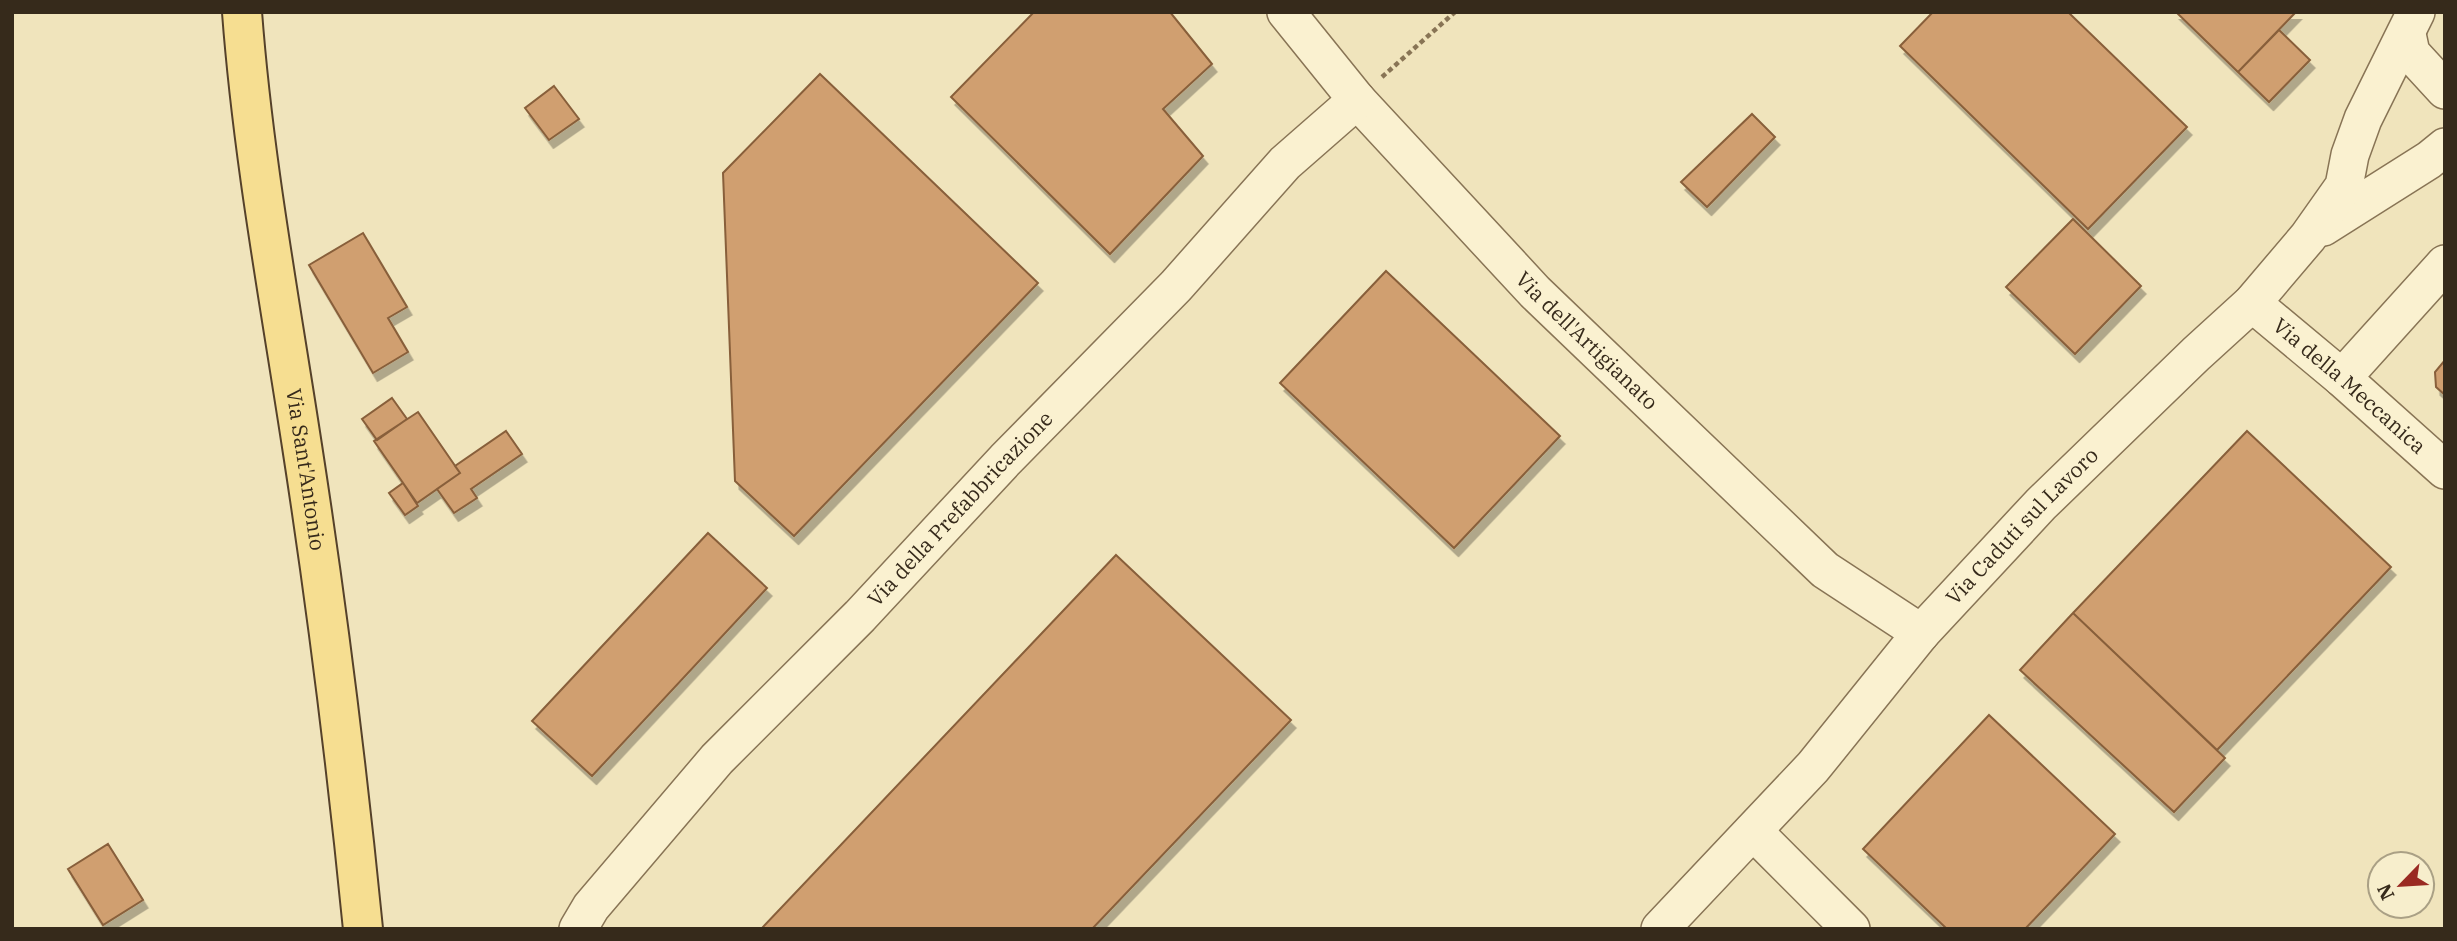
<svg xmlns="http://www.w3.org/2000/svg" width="2457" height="941" font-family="'IBM Plex Serif',serif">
  <defs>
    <filter id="shadow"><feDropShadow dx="4.5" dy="8" stdDeviation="0" flood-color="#0004"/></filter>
  </defs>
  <rect width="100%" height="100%" fill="#f0e4bc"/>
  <path fill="#d09f70" stroke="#885f3a" stroke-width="2" filter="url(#shadow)" d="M1034,12H1170L1212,64L1163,109L1203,156L1110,254L951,97Z
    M1933,12H2068L2187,127L2088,229L1900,46Z
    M2176,12H2296L2238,72Z
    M2279,30L2310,60L2269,102L2238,72Z
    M820,74L1038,283L794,536L735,481L723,173Z
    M554,86L579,119L549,140L525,108Z
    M1752,114L1775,137L1707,207L1681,182Z
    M2073,219L2141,286L2075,354L2006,287Z
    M363,233L407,307L388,318L408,352L373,373L309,265Z
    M1386,271L1560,436L1454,548L1280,383Z
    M2445,360V395L2436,387L2435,372Z
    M392,398L407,419L377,440L362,419Z
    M418,412L460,473L417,503L374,441Z
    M506,431L522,454L471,489L477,498L454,513L437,489L460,473L455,466Z
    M2247,431L2391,567L2217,750L2073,613Z
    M403,483L418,506L405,515L389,493Z
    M708,533L767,588L592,776L532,721Z
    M1116,555L1291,720L1092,929H761Z
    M2073,613L2225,758L2174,812L2020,670Z
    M1989,715L2115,834L2025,929H1947L1863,849Z
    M108,844L143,900L103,925L68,869Z"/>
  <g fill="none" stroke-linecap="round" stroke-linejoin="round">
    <g stroke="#887455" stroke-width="40">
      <g id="minor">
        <path id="s1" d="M1286,12L1357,100L1535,292L1825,570L1921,633"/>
        <path d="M2407,34L2411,53L2445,90"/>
        <path d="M2323,227L2429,160L2445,147"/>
        <path id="s2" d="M2252,303L2342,378L2445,470"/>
        <path d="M2342,378L2445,264"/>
        <path d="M1753,831L1851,929"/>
        <path id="s3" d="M578,929L591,907L717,759L860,616L1005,460L1176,286L1285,163L1357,100"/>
        <path id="s4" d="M1660,929L1813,767L1921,633L2041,504L2196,354L2252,303L2308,237L2344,186L2350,155L2363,119L2416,12"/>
      </g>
    </g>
    <g stroke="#55412a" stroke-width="42">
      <g id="major">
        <path id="s5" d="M242,12C253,158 280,302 302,446C327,607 347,768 363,929"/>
      </g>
    </g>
    <path stroke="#887455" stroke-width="4.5" stroke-dasharray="5 3.5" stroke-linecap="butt" d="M1382,77L1455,12"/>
    <use href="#minor" stroke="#faf1d0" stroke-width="37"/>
    <use href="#major" stroke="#f6de91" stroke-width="38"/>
  </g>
  <g text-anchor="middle" stroke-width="7" stroke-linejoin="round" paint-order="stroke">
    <g font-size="21" fill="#362a1b" stroke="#f7eecc">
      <text dy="7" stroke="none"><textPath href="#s1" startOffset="446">Via dell'Artigianato</textPath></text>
      <text dy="7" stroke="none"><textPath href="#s2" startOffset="128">Via della Meccanica</textPath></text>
      <text dy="7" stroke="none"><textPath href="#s5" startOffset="462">Via Sant'Antonio</textPath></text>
      <text dy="7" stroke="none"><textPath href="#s3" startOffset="569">Via della Prefabbricazione</textPath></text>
      <text dy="7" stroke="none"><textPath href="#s4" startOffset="542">Via Caduti sul Lavoro</textPath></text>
    </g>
  </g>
  <rect width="2457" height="941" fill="none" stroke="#362a1b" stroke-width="28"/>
  <g transform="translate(2401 885) rotate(245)"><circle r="33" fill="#f7eecc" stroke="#aaa085" stroke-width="2"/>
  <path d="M0-5L12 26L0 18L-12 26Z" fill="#9a2a22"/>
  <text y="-10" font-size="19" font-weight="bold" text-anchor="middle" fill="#362a1b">N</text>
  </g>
</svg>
